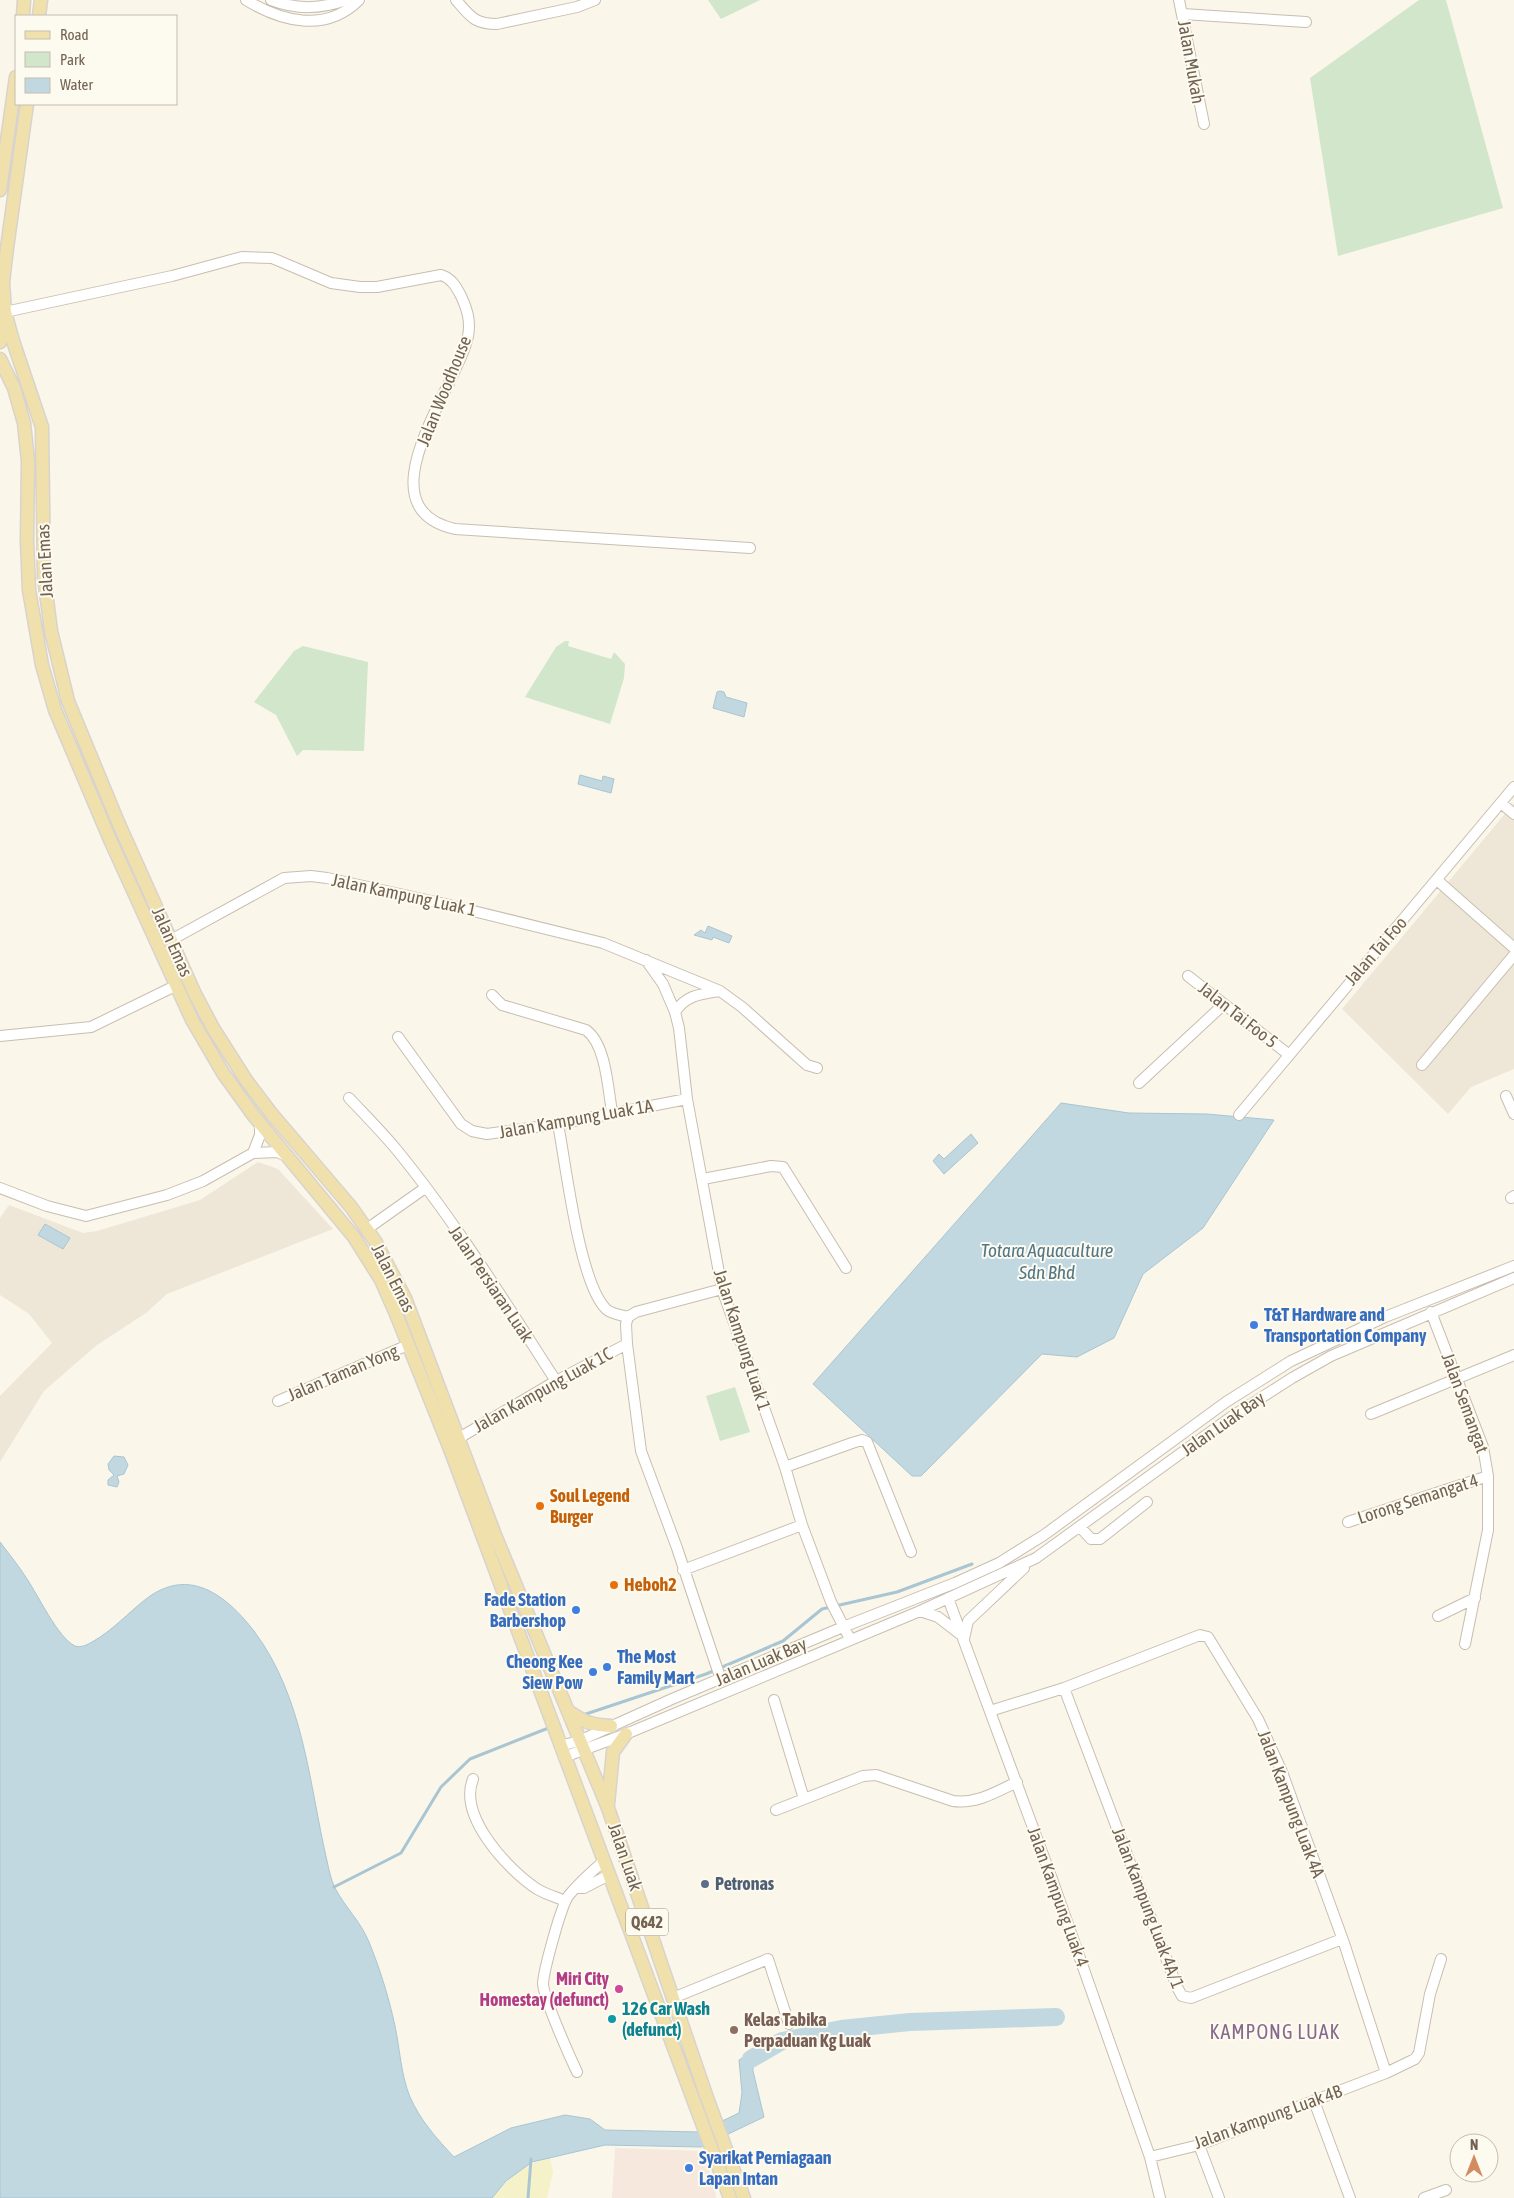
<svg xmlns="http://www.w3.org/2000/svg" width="1514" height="2198" font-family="'Asap Condensed',sans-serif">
  <rect width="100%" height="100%" fill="#faf6ea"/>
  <path fill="#eee7d7" d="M1514,803V1069L1471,1087L1448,1114L1342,1009Z
    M258,1162L278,1169L333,1229L167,1294L146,1313L97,1345L44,1391L0,1462V1396L52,1343L29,1314L0,1295V1218L9,1205L83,1233L97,1231L200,1200Z"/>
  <path fill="#f6e8dd" d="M615,2148L702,2151L715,2186L716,2198H612Z"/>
  <path fill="#d1e6ca" d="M708,0H760L721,19Z
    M1419,0H1446L1503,208L1338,256L1310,78Z
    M565,641H569L568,646L611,659L614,652L625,664L624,678L610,724L525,697L556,647Z
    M303,646L368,662L364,751L303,750L297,756L276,715L254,702L294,651Z
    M735,1387L750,1432L720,1441L706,1396Z"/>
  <path fill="#f5f2ca" d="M550,2158L553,2172L547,2198H492C510,2177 523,2164 550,2158Z"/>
  <path fill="#c1d8e1" stroke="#a9c5d2" d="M720,691L724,692L726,697L747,703L744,717L713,708L717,692Z
    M580,775L602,781L603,776L614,779L611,793L578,784Z
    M708,926L732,936L729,943L713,937L712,940L694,935L701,930L705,933Z
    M1061,1103L1129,1113L1207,1114L1274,1120L1203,1228L1143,1274L1114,1338L1077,1357L1042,1354L921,1476H912L813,1384Z
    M971,1134L978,1143L944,1174L933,1161L939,1154L944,1159Z
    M45,1224L70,1238L63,1249L38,1235Z
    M114,1456L124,1457L128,1465L124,1474L117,1476L119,1482L117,1487L108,1485V1480L114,1475L109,1470L108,1464Z
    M0,1542C9,1554 19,1566 27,1579C38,1595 58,1638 75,1646C81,1648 87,1645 92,1642C112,1631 128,1613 146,1599C189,1566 226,1595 254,1631C304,1698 309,1783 327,1861C329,1870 331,1880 335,1888C345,1907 361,1922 369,1942C380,1969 389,1998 395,2026C400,2050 401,2075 410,2097C420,2120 437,2139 454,2157L511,2128L565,2115L590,2119L605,2130L699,2132L739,2113L742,2093L739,2060L766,2043L774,2052L763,2056L753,2066V2071L764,2117L701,2147L605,2145L532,2162L506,2181L492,2198H0Z"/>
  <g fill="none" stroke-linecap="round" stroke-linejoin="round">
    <path stroke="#a9c5d2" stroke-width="3" d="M583,1715L706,1674L783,1641L822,1609L897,1592L972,1564
      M334,1887L401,1853L441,1787L470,1759L551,1727
      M528,2198L531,2159"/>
    <path stroke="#c1d8e1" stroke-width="18" d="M751,2059L782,2041L841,2029L910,2022L1056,2017"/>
    <g stroke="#c8beaf" stroke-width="12">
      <path id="minor" d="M246,0C282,22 326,33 359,0
        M271,0C298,10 320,9 346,0
        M456,0C470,16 474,24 497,24L577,7L595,0
        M1179,0L1204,124
        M1183,14L1306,22
        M5,312L172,276L242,257L272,258L331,283L360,287H377L441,275C451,278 456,286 461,296C467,309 471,321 468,336C458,386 359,507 455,529L750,548
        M1501,803L1514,814
        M1437,880L1514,948
        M171,940L284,878L311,876L327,878L445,904L603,943L720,991L742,1007L807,1065L817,1068
        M646,960L663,984L675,1012L679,1028L687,1099L722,1289L785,1467L802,1525L831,1602L850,1639
        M1188,976L1288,1054
        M492,995L502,1005L586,1030C606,1044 608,1089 612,1112
        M675,1012C686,995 701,994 720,991
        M0,1036L91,1027L175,986
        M398,1037L461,1124L472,1131L487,1134L558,1124L687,1099
        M1422,1065L1514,955
        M1139,1083L1223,1005
        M1506,1096L1514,1114
        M349,1098C365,1115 381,1131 396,1149C455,1221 505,1302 556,1381
        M1239,1115L1514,787
        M558,1124C566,1165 579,1282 606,1309C611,1314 621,1315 628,1317
        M253,1153L260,1135V1124
        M703,1179L771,1166L783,1167L846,1268
        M0,1188L47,1206L86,1216L167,1195L203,1181L253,1153L277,1152L287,1156
        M1511,1198L1514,1196
        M367,1229L425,1188
        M1431,1312L1483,1447L1488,1476V1530L1465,1644
        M628,1317L626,1324L627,1344L641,1451L677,1548L721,1680
        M628,1317L636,1312L722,1289
        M278,1401L408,1345
        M1371,1414L1514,1355
        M459,1438L556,1381L627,1344
        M785,1467L852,1443L862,1440L867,1442L911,1552
        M1348,1522L1488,1476
        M1080,1527L1091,1539H1100L1147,1502
        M683,1570L802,1525
        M948,1598L1052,1879L1150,2157L1160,2198
        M920,1611L938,1617L960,1634
        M1438,1616L1475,1598
        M964,1639L968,1621L1024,1568
        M1064,1688L1177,1987L1182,1996L1191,1998L1342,1939
        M774,1700L804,1799
        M990,1711L1064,1688L1200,1635L1208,1637L1258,1719L1282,1772L1344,1943L1386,2073
        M560,1746L579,1741L672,1699L843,1627L955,1583L999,1563L1044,1535L1226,1402L1291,1361L1385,1317L1514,1266
        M564,1757L626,1734L920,1611L1036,1558L1231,1417L1292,1378L1331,1356L1514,1278
        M473,1779C458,1816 507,1869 537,1889C545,1894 556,1897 565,1901
        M776,1810L863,1776L876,1775L953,1801C977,1804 996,1792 1017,1782
        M577,1888H584L609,1875
        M673,1998L768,1959L789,2024
        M577,2072C570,2057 543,1997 543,1983C544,1970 561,1905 569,1895C579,1883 591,1872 604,1861
        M1314,2101L1350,2198
        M1199,2145L1219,2198
        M1150,2157L1199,2145L1386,2073L1415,2059L1419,2053L1430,1994L1441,1959
        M1424,2198L1446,2190"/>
    </g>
    <g stroke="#d8d3ce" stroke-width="15">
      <path id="major" d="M23,16L24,0
        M39,16L41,0
        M27,104L7,248L3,282L5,312L13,341L42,427L44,577L51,631L68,701L118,822L195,994L213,1028L246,1080L271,1113L351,1207L375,1241L405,1298L495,1535L608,1808L706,2095L744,2198
        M0,190L16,77
        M0,342L5,333V322
        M0,359L14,388L24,423L28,461L27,541L29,590L42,665L55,710L111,842L192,1020L223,1073L254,1116L354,1237L381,1280L396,1314L450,1449L730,2198
        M568,1711C584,1722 591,1725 611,1726
        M608,1804L613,1752L626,1734"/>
    </g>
    <use href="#minor" stroke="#fff" stroke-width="10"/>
    <use href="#major" stroke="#f0e1ac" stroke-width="12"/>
  </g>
  <g fill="#3f7fe0" stroke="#fdfaf0" stroke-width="2">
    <circle cx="1254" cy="1325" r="5"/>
    <circle cx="576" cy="1610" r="5"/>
    <circle cx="607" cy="1667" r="5"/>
    <circle cx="593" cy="1672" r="5"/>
    <circle cx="689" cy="2168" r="5"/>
  </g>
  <g fill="#e8710a" stroke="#fdfaf0" stroke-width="2">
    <circle cx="540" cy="1506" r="5"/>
    <circle cx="614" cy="1585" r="5"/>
  </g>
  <circle fill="#5c6f8a" stroke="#fdfaf0" stroke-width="2" cx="705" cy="1884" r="5"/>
  <circle fill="#d1479c" stroke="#fdfaf0" stroke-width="2" cx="619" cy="1989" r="5"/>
  <circle fill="#0f9aa8" stroke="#fdfaf0" stroke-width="2" cx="612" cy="2019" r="5"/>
  <circle fill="#8d6e63" stroke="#fdfaf0" stroke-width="2" cx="734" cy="2030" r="5"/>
  <g text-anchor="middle" stroke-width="4" stroke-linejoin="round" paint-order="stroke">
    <rect fill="#fdfaf0" stroke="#9c9081" stroke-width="1" x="626" y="1908.5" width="42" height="27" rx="4"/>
    <g font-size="16" font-weight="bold" fill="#726251">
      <text x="647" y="1928">Q642</text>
    </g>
    <g font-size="18" fill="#726251" stroke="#fdfaf0">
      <text transform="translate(1191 62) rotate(80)" y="6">Jalan Mukah</text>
      <text transform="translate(444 391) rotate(-68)" y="6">Jalan Woodhouse</text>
      <text transform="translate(45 561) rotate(-93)" y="6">Jalan Emas</text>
      <text transform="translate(404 895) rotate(12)" y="6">Jalan Kampung Luak 1</text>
      <text transform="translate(172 942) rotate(66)" y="6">Jalan Emas</text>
      <text transform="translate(1376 951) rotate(-49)" y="6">Jalan Tai Foo</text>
      <text transform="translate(1238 1015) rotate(38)" y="6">Jalan Tai Foo 5</text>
      <text transform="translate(576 1119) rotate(-10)" y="6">Jalan Kampung Luak 1A</text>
      <text transform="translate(393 1278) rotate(63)" y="6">Jalan Emas</text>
      <text transform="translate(491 1284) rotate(56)" y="6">Jalan Persiaran Luak</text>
      <text transform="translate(742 1340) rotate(72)" y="6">Jalan Kampung Luak 1</text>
      <text transform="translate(343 1373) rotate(-23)" y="6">Jalan Taman Yong</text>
      <text transform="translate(543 1390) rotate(-29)" y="6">Jalan Kampung Luak 1C</text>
      <text transform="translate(1465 1403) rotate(70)" y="6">Jalan Semangat</text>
      <text transform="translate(1223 1424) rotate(-35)" y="6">Jalan Luak Bay</text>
      <text transform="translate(1418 1499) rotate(-18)" y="6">Lorong Semangat 4</text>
      <text transform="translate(761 1662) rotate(-23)" y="6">Jalan Luak Bay</text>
      <text transform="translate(1291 1804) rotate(69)" y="6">Jalan Kampung Luak 4A</text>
      <text transform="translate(625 1857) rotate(71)" y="6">Jalan Luak</text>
      <text transform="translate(1058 1897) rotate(70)" y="6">Jalan Kampung Luak 4</text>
      <text transform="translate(1148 1908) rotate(69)" y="6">Jalan Kampung Luak 4A/1</text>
      <text transform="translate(1268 2117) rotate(-20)" y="6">Jalan Kampung Luak 4B</text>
    </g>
    <g font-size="18" font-weight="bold" fill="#366cbe" stroke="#fdfaf0" text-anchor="start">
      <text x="1264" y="1321">T&amp;T Hardware and<tspan x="1264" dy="21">Transportation Company</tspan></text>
      <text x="566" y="1606" text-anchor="end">Fade Station<tspan x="566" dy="21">Barbershop</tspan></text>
      <text x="617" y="1663">The Most<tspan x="617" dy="21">Family Mart</tspan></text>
      <text x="583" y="1668" text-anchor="end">Cheong Kee<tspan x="583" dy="21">Siew Pow</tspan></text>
      <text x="699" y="2164">Syarikat Perniagaan<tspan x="699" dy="21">Lapan Intan</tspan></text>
    </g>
    <g font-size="18" font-weight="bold" fill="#c56008" stroke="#fdfaf0" text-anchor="start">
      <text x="550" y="1502">Soul Legend<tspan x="550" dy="21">Burger</tspan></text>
      <text x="624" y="1591">Heboh2</text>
    </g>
    <g font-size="18" font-weight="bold" fill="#4e5e75" stroke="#fdfaf0" text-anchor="start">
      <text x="715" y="1890">Petronas</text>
    </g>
    <g font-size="18" font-weight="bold" fill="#b23c85" stroke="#fdfaf0" text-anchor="end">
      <text x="609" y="1985">Miri City<tspan x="609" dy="21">Homestay (defunct)</tspan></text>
    </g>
    <g font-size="18" font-weight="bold" fill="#0d838f" stroke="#fdfaf0" text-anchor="start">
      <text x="622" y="2015">126 Car Wash<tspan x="622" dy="21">(defunct)</tspan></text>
    </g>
    <g font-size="18" font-weight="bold" fill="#785e54" stroke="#fdfaf0" text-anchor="start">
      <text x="744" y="2026">Kelas Tabika<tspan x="744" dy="21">Perpaduan Kg Luak</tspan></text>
    </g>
    <g font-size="19" font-style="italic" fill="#517789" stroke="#fdfaf0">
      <text x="1047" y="1257">Totara Aquaculture<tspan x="1047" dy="22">Sdn Bhd</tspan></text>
    </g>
    <g font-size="20" letter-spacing="1" fill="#87698d" stroke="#fdfaf0">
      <text x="1275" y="2039">KAMPONG LUAK</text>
    </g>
  </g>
  <rect x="15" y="15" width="162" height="90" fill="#fdfaf0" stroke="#c5bdb0"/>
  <rect x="25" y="31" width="25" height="8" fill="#f0e1ac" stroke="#c5bdb0"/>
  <text x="60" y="40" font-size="15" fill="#726251">Road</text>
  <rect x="25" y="52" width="25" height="15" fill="#d1e6ca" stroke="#c5bdb0"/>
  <text x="60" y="65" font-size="15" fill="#726251">Park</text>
  <rect x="25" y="78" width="25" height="15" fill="#c1d8e1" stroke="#c5bdb0"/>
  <text x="60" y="90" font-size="15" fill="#726251">Water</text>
  <g transform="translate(1474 2158)"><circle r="24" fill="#fdfaf0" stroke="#c5bdb0"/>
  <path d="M0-4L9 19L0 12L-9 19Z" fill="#d38c60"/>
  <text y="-8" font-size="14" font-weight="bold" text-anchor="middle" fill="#726251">N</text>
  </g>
</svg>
